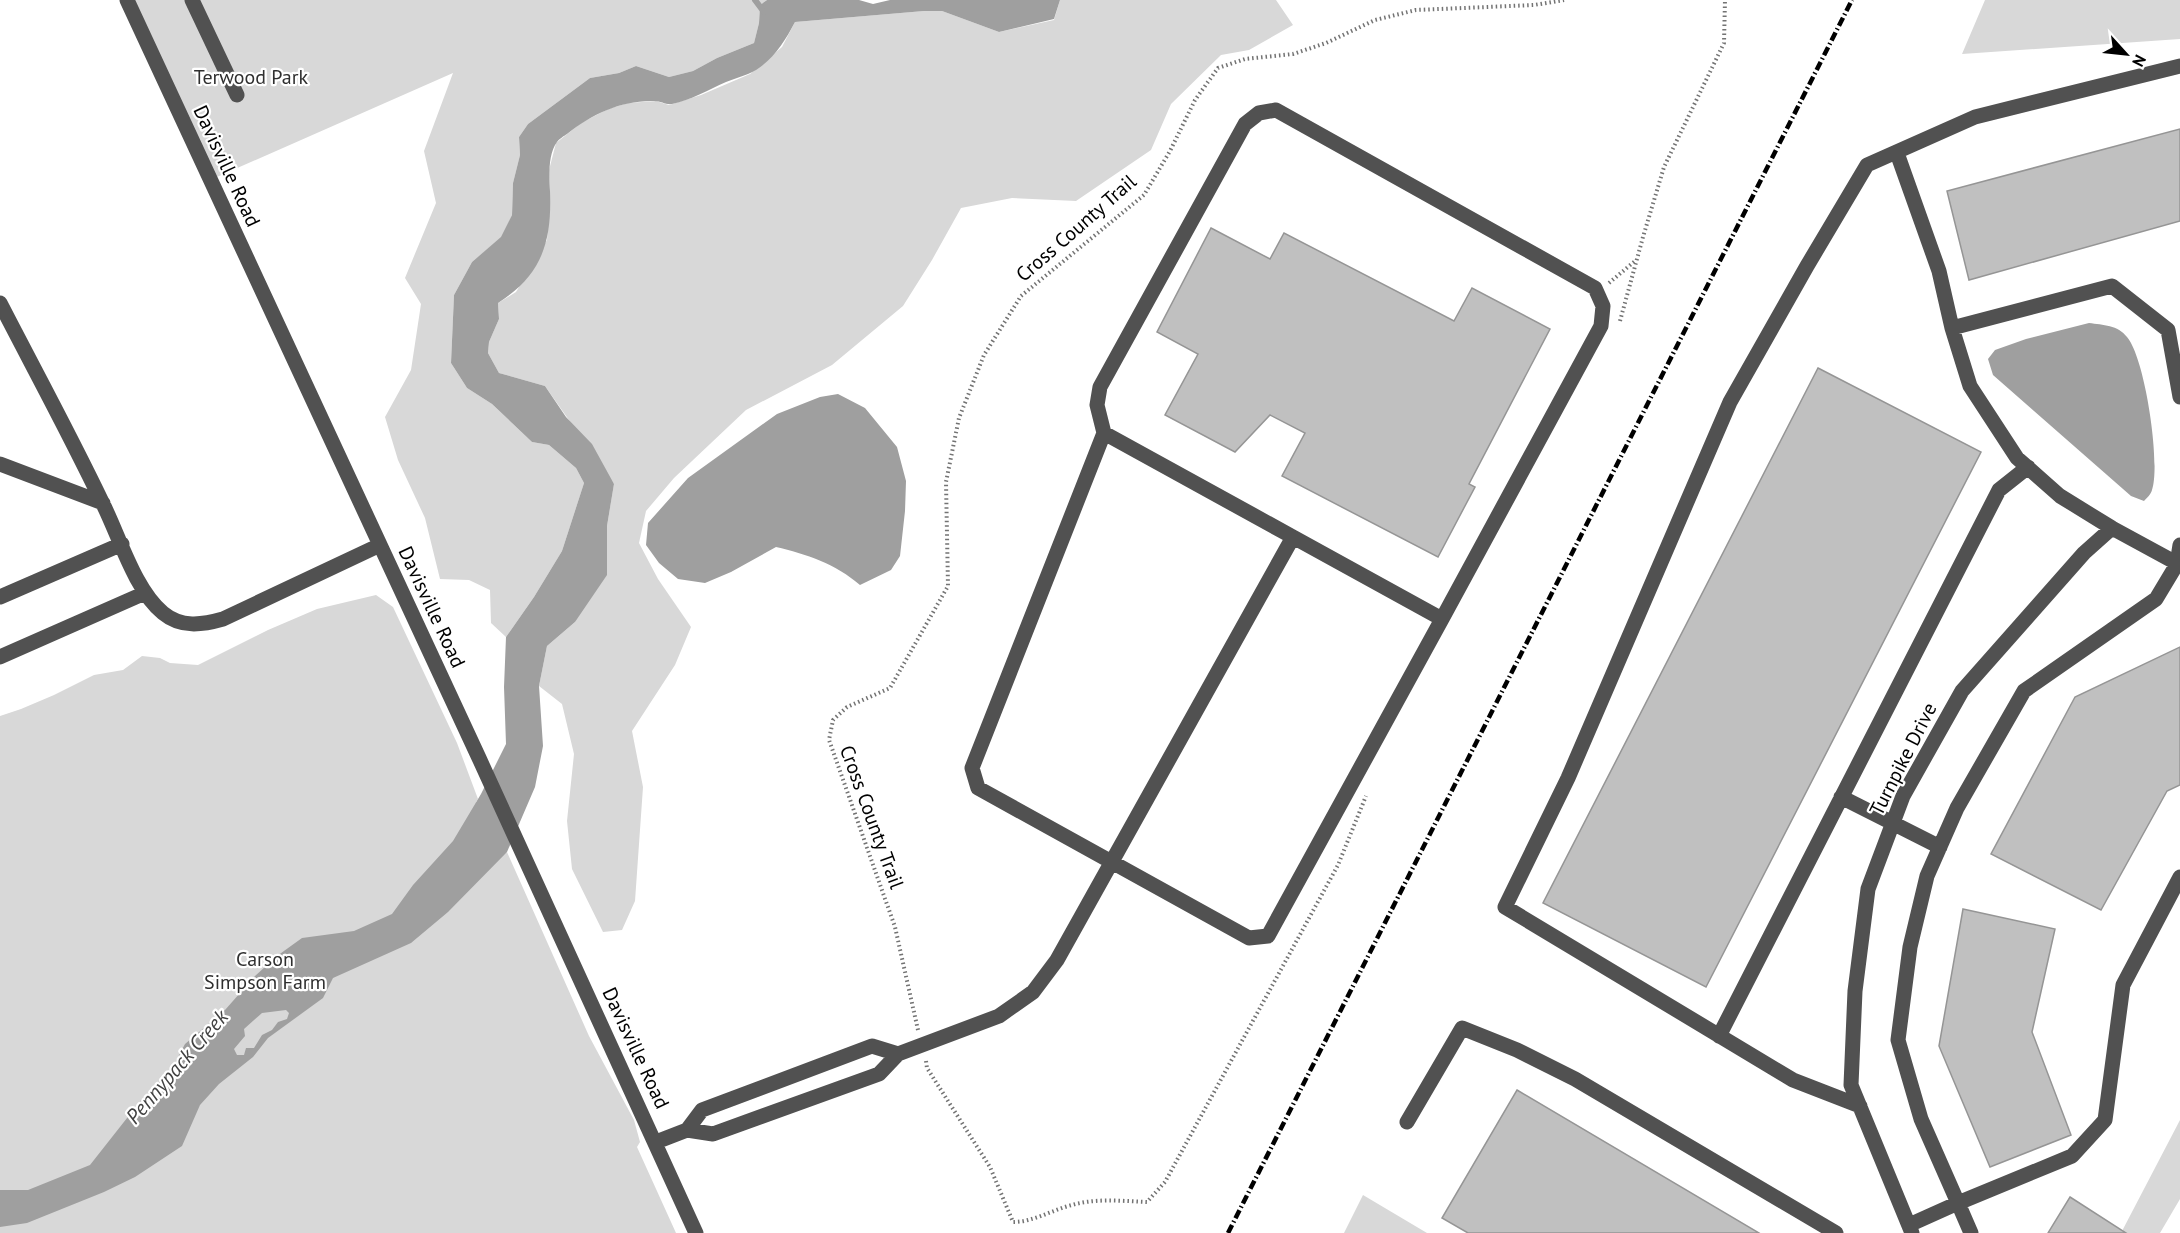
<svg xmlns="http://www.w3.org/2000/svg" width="2180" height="1233" font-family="'PT Sans',sans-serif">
  <rect width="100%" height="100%" fill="#fff"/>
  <path fill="#d8d8d8" d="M133,0H767L760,5L759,23L754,43L717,58L693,71L669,77L636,66L619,73L590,78L528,124L519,137L520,155L513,183L512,215L502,237L472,262L454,295L451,363L467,388L492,404L532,442L549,445L576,468L584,483L562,551L534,597L506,637L491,623L490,590L469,580L440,579L425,518L398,460L385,417L411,370L421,304L405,278L436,203L424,151L453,73L210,180Z
    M1060,0H1276L1293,25L1249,50L1221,55L1171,104L1151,150L1076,201L1012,198L961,208L932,260L903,306L832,365L746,410L674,478L646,511L639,543L658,579L691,627L675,665L632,731L643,787L635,901L622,930L603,932L572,869L567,821L574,754L562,704L539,686L547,646L575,622L607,526L614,484L545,386L499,373L488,353L489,342L499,319L498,303L516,292L547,240L550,200L549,170L556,143L581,123L608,109L628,103L656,101L669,105L701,95L750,74L782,47L795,22L924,11H942L999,32L1054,20Z
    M1985,0H2180V39L1962,54Z
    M376,595L393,607L457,743L478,799L476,802L502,856L507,852L589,1036L634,1120L640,1142L637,1147L676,1233H0V716L21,709L54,695L94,675L123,670L142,656L160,658L170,663L198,665L268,630L317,609Z
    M2180,1120V1199L2160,1233H2121Z
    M1363,1195L1427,1233H1344Z"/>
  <path fill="#9f9f9f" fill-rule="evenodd" d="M767,0H859L873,4L890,0H1060L1054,19L999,32L942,11H924L795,22C784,43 771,64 748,74C741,77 733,79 726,82C708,90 691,100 672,104C666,105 661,101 654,101C622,100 592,114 567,134C564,136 559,139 557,142C548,154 549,177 550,191C552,242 542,275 498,303L499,319L489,342L488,353L499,373L545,386L566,417L592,444L614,484L607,526V575L575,622L547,646L539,686L543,746L535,787L507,852L448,912L411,943L333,978L323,998L268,1038L253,1057L219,1084L200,1105L182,1146L135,1177L104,1192L27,1223L0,1227V1190H28L90,1165L142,1099L170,1072L185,1044L225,1010L255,976L277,956L302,938L354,931L392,914L413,885L453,841L481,794L506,744L504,687L506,637L534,597L562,551L584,483L576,468L549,445L532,442L492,404L467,388L451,363L454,295L472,262L501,237L512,215L513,183L520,155L519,137L528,124L590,78L619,73L636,66L669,77L693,71L717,58L754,43L759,23L760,5ZM286,1010L289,1013L287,1019L278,1022L272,1030L262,1035L254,1048H246L244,1055H237L234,1049L245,1036L244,1029L262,1013Z
    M2089,323C2103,325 2118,325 2127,337C2145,358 2161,463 2152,490C2151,494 2147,498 2144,501L2131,496L1993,375L1988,359L1995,350L2026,339Z
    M838,394L865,408L897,447L906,481L905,511L900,556L891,570L860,585C836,564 806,554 776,547L731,572L705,583L678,579L659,563L646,545L648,523L688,478L777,414L820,397Z"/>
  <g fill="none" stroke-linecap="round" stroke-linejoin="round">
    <path stroke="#9f9f9f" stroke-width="6" d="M755,0L764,12"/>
  </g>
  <path fill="#c0c0c0" stroke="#959595" stroke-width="1.5" d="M2180,129V221L1969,280L1947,191Z
    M1211,228L1270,259L1284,233L1454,321L1472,288L1550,329L1469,484L1475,487L1438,557L1282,476L1305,433L1270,415L1235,452L1165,415L1198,354L1157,332Z
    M1818,368L1981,452L1706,987L1543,903Z
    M2180,647V785L2167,791L2101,910L1991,854L2075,697Z
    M1963,909L2055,929L2032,1032L2071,1135L1990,1167L1939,1046Z
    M1517,1090L1759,1233H1468L1442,1218Z
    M2070,1197L2126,1233H2048Z"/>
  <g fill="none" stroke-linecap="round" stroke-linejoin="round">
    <path stroke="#737373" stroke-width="4" stroke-dasharray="1.5 3" stroke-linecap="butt" d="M1609,283L1635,261
      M1620,321L1643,237L1664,167L1724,43L1725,0
      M918,1030L895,927L829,740L833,720L847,707L890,688L948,586L946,482L959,418L984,355L1021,296L1144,195L1170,151L1195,100L1218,68L1245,59L1293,54L1326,43L1375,20L1416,10L1534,5L1564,0
      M926,1061L927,1068L990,1167L1013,1222C1033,1222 1052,1210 1072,1205C1096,1198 1122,1201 1147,1202L1165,1182L1338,865L1366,796"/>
    <path stroke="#515151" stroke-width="15" d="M127,0L479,758L696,1233
      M192,0L237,95
      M1897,153L1939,271L1952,328L1970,386L2017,458L2060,496L2112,528L2180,565
      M0,303C34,369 70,435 102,502C119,535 134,589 163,613C181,628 202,625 223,619L380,545
      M1952,328L2112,286L2168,330L2180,397
      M1104,433L1097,405L1100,387L1245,124L1259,113L1276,110L1595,288L1603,306L1601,326L1442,619
      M0,464L103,503
      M2180,545L2177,564L2156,599L2024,691L1957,808L1927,876L1910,947L1898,1040L1921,1119L1958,1203L2072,1156L2105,1120L2123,985L2180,877
      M0,597L122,544
      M0,657L145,593
      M1841,797L1940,847
      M1719,1036L1999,490L2028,467
      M1860,1106L1793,1080L1505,907L1568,778L1730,402L1807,266L1867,165L1975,117L2180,66
      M1407,1122L1462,1028L1517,1050L1575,1079L1836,1233
      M687,1130L702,1110L872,1046L898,1054
      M656,1142L687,1130L713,1134L879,1074L898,1054L999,1016L1033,992L1057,960L1293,537L1104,433L972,768L978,788L1249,938L1268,936L1442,619L1293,537
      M1909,1225L1958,1203L1971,1233
      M1912,1233L1851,1085L1855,991L1868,889L1903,796L1962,691L2084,553L2112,528"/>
    <path stroke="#000" stroke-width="4.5" stroke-dasharray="9 3 1.5 3" stroke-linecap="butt" d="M1228,1233L1852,0"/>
  </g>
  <g text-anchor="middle" stroke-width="4.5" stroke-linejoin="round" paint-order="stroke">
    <g font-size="20" fill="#2f2f2f" stroke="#fff">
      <text x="251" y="84">Terwood Park</text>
      <text x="265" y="966">Carson<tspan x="265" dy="23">Simpson Farm</tspan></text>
    </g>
    <g font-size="20" fill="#000" stroke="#fff">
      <text transform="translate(227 166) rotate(65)" y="7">Davisville Road</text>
      <text transform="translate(1076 228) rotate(-41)" y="7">Cross County Trail</text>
      <text transform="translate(432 607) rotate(65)" y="7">Davisville Road</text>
      <text transform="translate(1903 759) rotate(-63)" y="7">Turnpike Drive</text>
      <text transform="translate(872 817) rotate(70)" y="7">Cross County Trail</text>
      <text transform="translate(636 1048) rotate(65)" y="7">Davisville Road</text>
    </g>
    <g font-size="21" font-style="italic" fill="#404040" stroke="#fff">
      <text transform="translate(177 1067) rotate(-49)" y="7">Pennypack Creek</text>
    </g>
  </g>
  <g transform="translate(2126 54) rotate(117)" stroke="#ffffff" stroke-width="4.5" paint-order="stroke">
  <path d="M0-4.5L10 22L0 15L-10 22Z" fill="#000000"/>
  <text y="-9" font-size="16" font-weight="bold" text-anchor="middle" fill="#000000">N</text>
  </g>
</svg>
